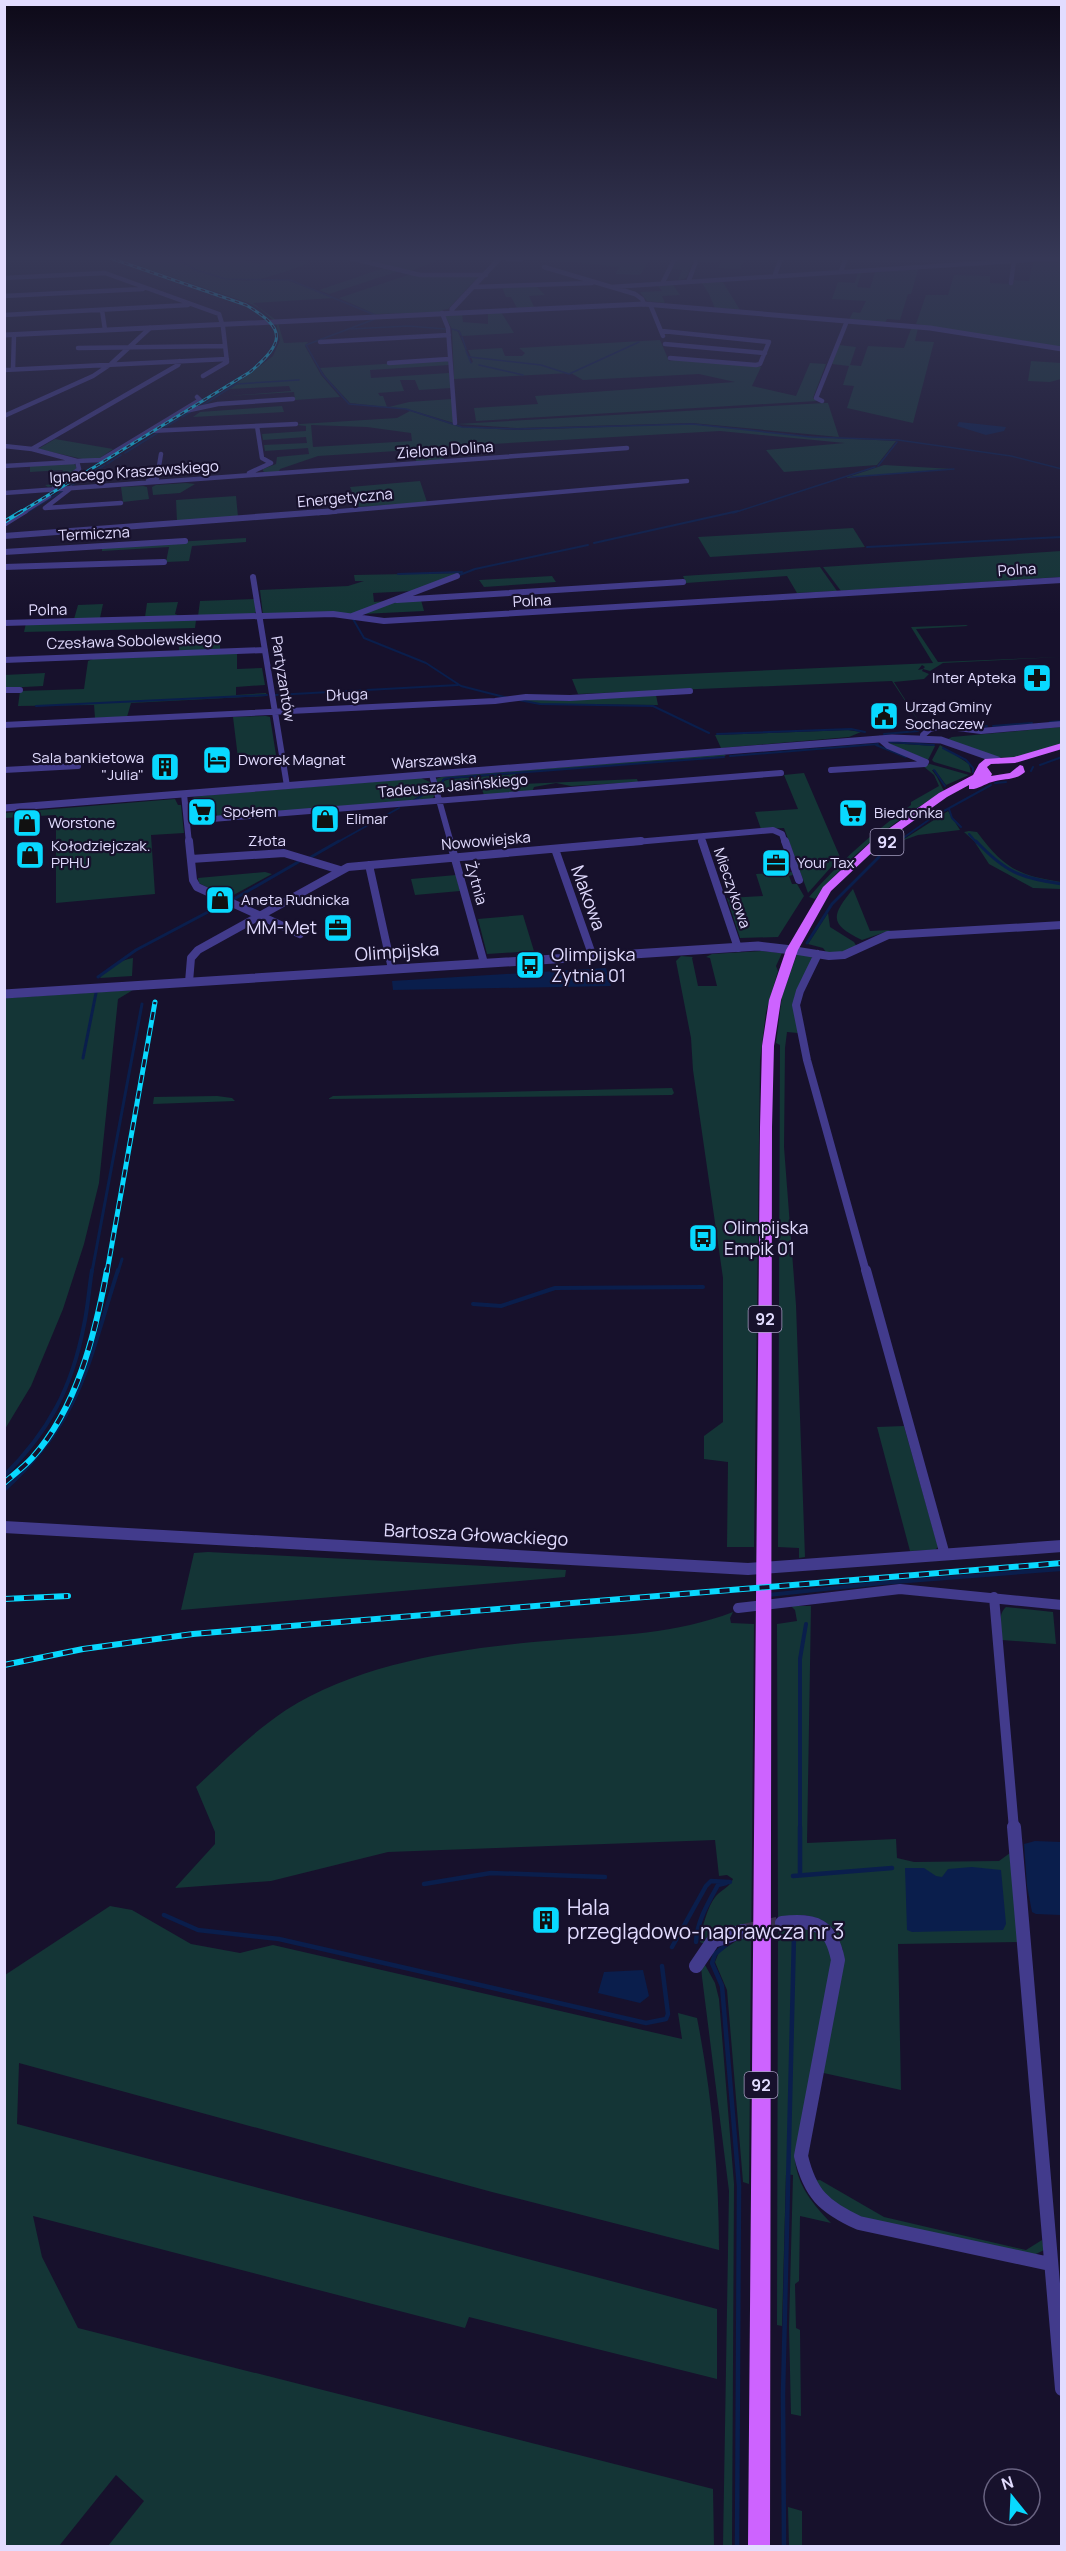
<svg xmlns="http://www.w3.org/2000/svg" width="1066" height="2551" font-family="Manrope,sans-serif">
  <rect width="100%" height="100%" fill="#17112c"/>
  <path fill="#143536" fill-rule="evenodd" d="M115,258H174L195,270L225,279L289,281L334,298L253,303L276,320H273L259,308L249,303Z
    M180,258H235L260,264L278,258H287L309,263C294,268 279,274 264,278C239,285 198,276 180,258Z
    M382,258H421L437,261L408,272L371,262Z
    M544,258H651L640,275L616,274L619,267L543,259Z
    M677,258H745L740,269L718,268L722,259L716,263L693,262L686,278L678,280L682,270L671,269Z
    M1061,258V347L916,324L926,295H948L954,275L990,276V283L1013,284L1014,280L1029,281L1033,260Z
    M387,267L399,271L329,294L319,290Z
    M919,267L911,294H908L900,320L887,319L885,323L849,320L853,312L860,313L866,301L832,299L838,282L855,283L858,271H862L857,287L870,288L876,270Z
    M411,274L480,275L448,309L442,310L444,312L375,314L339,298Z
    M721,279L740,310L715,308L709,294L700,280Z
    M671,282L680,295L662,296L665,303L647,301L640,292L662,291L656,283Z
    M536,286L545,295L529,296L534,307L517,308L511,297H506L502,287Z
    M488,312H501L514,333L462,336L460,331L454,329L458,332L471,363L473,362L468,350L502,348L505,356H522L525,353L519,348L660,340L669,361L679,359L761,367L752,386L796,396L810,363L826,364L813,398L817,401L476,421L474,408L538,404L535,396L735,382L699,374L583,380L571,373L454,379L452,329L445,316L462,313L463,322L488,324Z
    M276,323H278L284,343L308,342L305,346L321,375L340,397L295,400L294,392L228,396L291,391L289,386L229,389L273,356L280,340Z
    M918,328L915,341L934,342L913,423L847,408L854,386L843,385L849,366L832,364L839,345L856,347L850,365L861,366L868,346L904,348L911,329Z
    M448,360L449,365L370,370L371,378L449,373L451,388L419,390L415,380H400L404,391L378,393L380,396H383L387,407L350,403L326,377L320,368Z
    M1031,361L1061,363V379L1050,382L1028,381Z
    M452,399L454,423L407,409L389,407L409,402Z
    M825,403H828L839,437L692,423L517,428L457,424Z
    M282,406L284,412L193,417L200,412Z
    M410,411L460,427L516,430L692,424L815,437L896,441L877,465L784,472L766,450L845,443L720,431L438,447L445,461L417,463L412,450L318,456L280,469L279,471L267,474L263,471V469L276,464L277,457L309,454L308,448L265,451L264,445L307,443L306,437L263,440L262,434L306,431V426L297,425L300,424L397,418ZM311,425L367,427L411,433L412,441L313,447Z
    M55,439L113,449L97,460H87L38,449Z
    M74,463L77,468L55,485L48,487L45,485L54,484L63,470L30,472V465Z
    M884,465L953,469L845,478Z
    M420,481L427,502L359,507L350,487Z
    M186,483L195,484L180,493L153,495L152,487L156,485Z
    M143,486L147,487L149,499L123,502L121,487Z
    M236,496L238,517L177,521L176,500Z
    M853,528L865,547L710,557L698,537Z
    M246,538V542L192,546L189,561L166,562L169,547L102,551V546Z
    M1061,551V577L841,591L823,567Z
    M820,567L837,591L797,593L787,576L686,583L683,576Z
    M460,573L413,591L373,593L374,602L388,601L353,614L263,615L260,590L348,586L364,581H355L354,575Z
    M552,576L556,582L484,587L479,580Z
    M255,599L256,612L252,615L198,616L200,601Z
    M421,600L424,611L362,614L396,602Z
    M178,602L175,614L180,616L145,617L147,603Z
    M103,604L100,618L74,619L78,605Z
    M196,620L195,628L24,632L26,623Z
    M966,625L968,626L916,629L938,662L1061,657L943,663L930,671L923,669L925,667L922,665L918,670L923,669L922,671L929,674L924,679L894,682L923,728L892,681L578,694L572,679L933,663L911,627Z
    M220,642V649L179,651V645L128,647Z
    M237,653V669L262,668L265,685L236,687V695L266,693L267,696L131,703L127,717L95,718L94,705L18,706L20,691L84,689L88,661L93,659Z
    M45,673L43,686L5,688L4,675Z
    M656,695L658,705L541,704L517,699Z
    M266,716L270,717L276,755L238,758L233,717Z
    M1061,727V744L1013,758L991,757L946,740L952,737Z
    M848,730L861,732L849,737L721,748L715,735Z
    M887,743L935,746L928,760Z
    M940,745L969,764L971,773L934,762L932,760Z
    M724,754L726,756L449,778L443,779L437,786L436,779L441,777Z
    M930,764L969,775L946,785L935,770H932L937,777L944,791C895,821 850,853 815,899L809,897C842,860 871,834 911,805V802L939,786L934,775L923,766Z
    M804,773L840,857L808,893L784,828L761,829L755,812L798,809L784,775Z
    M515,774L522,784L637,779L638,782L571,786L556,783L534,787L532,792L484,795L481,787L448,789L440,787L444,781L450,779Z
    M421,778L430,782L434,796L432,800L415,801L430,790L409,802L217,817L215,805L191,807L190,801L194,797L211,795Z
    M175,799L178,805H181L184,833L151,835L155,894L56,903V815L5,818V813Z
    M948,811L960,830L918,835L901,841Z
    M969,831L977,832C1004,868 1017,875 1061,882V889L1033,888L989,864L974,841L964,832Z
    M265,872L272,874L228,898L199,883L198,878Z
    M792,872L793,875L789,876L792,884H797L804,896L778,937L740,938L727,898L763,896L756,874Z
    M456,875L460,891L415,895L411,879Z
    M853,889L870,931L891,930L862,940C829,924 831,916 853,889Z
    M828,913L830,927L854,942L857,947L843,953L826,952L823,948L808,944Z
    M523,915L534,951L487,954L478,919Z
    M762,951L782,953L776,966L778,971L766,1012L760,1060L754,1547H727L728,1462L704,1459V1436L723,1422V1278L693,1070L691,1038L676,961L681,956L693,957L692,958L698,986H717L710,958L706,957L712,954Z
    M797,954L811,955L812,959L794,998L798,1033L787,1032L785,1048L784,1147L796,1305L805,1557L799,1558V1548L778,1547L780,1045L776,1043L782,996Z
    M133,958L132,976L100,978C107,967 121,960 133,958Z
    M133,990L118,999L99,1183L84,1244L63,1309L31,1386L5,1429V998Z
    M672,1088L674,1093L672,1095L328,1099L333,1096Z
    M217,1096L232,1098L235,1101L153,1104L154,1097Z
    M904,1426L938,1547L935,1550L910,1551L877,1427Z
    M208,1552L566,1570L565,1577L181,1610L194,1553Z
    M791,1606H811L807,1843L896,1839L897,1858L914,1862L999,1861L1010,1853L1018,1942L898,1944L901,2090L819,2072L843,1950L834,1929L822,1920L805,1915L778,1919L777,1624L797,1621L795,1610Z
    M1006,1607L1053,1612L1056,1644L1002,1640C1001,1629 997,1615 1006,1607Z
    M733,1612L730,1618L731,1623L754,1624L749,2184L743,2182L727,1990L715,1962L719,1952L744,1936L704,1944L700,1942C702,1928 707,1907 716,1896C722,1889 729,1888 733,1879L727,1875L719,1876L715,1840L388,1852L271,1881L175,1888L215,1844V1832L196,1787C225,1760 253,1732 286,1710C362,1661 469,1647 558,1640C618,1635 676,1634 733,1612Z
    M110,1906L132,1910L191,1944L240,1953L273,1945L682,2039L678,2013L697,2018C712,2094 719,2172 719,2250L492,2192L19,2063L17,2124L717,2309V2379L469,2317L465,2328L33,2216L42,2257L78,2328L713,2489L714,2546H108L144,2501L116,2475L59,2546H5V1975Z
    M789,1928C821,1930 822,1929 833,1960L795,2160C798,2187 813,2204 831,2223L800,2216L799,2281L795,2284L796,2328L800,2330L801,2416L791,2414L789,2327L793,2175L786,2174L782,2326L777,2325L778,1929Z
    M704,1963L715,1983L719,1999L734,2184L732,2546H723L729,2191L702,1977L701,1966Z
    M820,2180L884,2217L1026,2250L1042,2240L1044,2250L1034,2255L865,2219L842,2210L810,2181Z
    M788,2507L802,2511V2546H789Z"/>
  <path fill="#0a1e4c" d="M959,422L1006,427L1004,431L986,435L957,426Z
    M606,968L611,986L393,990L392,981Z
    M1035,1841L1061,1842V1915L1036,1914L1032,1912L1027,1886L1024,1844Z
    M972,1867L1001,1870L1006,1924L1003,1930L912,1932L907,1930L905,1868H924L936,1876L942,1877L948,1869Z
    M643,1970L649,1996L640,2003L598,1993L604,1972Z"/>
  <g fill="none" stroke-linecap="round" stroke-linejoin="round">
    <path stroke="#0a1e4c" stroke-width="1.5" d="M177,259L196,270L226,279L290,280L375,315
      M375,319L306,345L323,375L349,404L406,409L462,427L517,429L692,424L811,437L898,440L1011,456L1062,469
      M351,329L408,326L446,329
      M452,329L459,331L461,335
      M462,337L466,349
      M466,351L471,363
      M469,357L541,365L569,374L639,342
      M479,365L523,375
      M200,407L236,384L299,380
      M182,417L192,411
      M165,427L179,419
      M125,453L159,432
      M107,464L121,455
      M878,466L897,442
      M851,477L954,469
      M69,487L105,465
      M26,513L64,490
      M733,513L875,467"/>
    <path stroke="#0a1e4c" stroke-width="2" d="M26,513L29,511
      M594,543L738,511
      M867,547L1062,537
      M398,574L462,572
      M457,576L475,569L588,545
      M353,619L364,638L426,663L461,686L508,698
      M130,646L196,643
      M275,695L458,685
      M519,700L540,704L653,706L709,733
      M36,706L267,695
      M1050,722L1062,721
      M930,725L945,723L968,726
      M993,726L1032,723
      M974,727L987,726
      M717,734L851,729L865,732
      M884,734L918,731
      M890,742L934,745
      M876,745L906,757
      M943,748L966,760L973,768V772
      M730,756L878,744
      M1040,765L1062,757
      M934,770L945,786
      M1031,771L1033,767
      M995,783L1006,782
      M440,786L444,779L449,778L724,757
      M413,801L430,791
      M949,809L952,818L961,827
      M969,834L977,843
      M336,843L399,808
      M896,843L933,817L991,785"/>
    <path stroke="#0a1e4c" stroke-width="3" d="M976,841C1005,872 1020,878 1062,884
      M882,853L898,841
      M311,857L339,841
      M234,899L300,861
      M807,943L832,904L879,857
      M98,977L136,950L225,903
      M83,1058L96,993
      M92,1272L142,1004
      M118,1272L122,1259"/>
    <path stroke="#0a1e4c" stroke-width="4" d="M473,1304L501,1306L555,1288L703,1287
      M4,1476C49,1431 72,1388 84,1325C88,1307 89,1288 92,1270
      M4,1490C81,1421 88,1363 118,1270
      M768,1595L882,1583L1062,1569
      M800,1829V1659L806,1624"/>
    <path stroke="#0a1e4c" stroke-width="4.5" d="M800,1827V1875
      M793,1876L892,1868
      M424,1884L491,1873L605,1877
      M164,1915L198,1930L279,1939L646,2023L666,2019L668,2014L662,1966
      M696,1942C697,1921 708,1903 718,1885L726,1883
      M728,1943L715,1954L712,1963L722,1986L739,2186L737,2546
      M672,1947L706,1886L711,1881L730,1882
      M784,2546L783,2394L794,1935"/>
    <path stroke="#352f4c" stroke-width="14" stroke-dasharray="14 7" stroke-linecap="butt" d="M743,1931L782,1923"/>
    <path stroke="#423b8c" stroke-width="4.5" d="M350,258L420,275H486
      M505,258L521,260
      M544,267L635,294L642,299L644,304
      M841,271L846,258
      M775,275L781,258
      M4,278L105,273L219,314L223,327L227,362L203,376
      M689,280L696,262
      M663,282L675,258
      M1011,283L1014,260
      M475,287L592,283
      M611,287L1059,258
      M4,296L143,289
      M650,304L663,336
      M102,310L105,330
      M442,313L448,328L455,423
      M4,315L188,305
      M662,331L769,342L760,364L756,365L670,358
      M320,342L449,335
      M665,344L765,353
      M78,348L225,346
      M389,363L449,359
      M13,369L14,335
      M4,370L227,359
      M822,401L816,398L847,321
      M185,411L218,404L293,399
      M4,416L93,376L111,364L150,328
      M149,431L296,424
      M4,446L32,449L77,461
      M32,449L178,365L180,361
      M4,466L74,462
      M249,473L271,463L262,458L257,426
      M148,481L157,478L161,454
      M54,488L79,469L77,461L101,460L200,400L197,397
      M71,488L45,508L121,503
      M4,493L627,448
      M22,513L49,496
      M318,513L687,481"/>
    <path stroke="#423b8c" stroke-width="6" d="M4,524L25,511
      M4,536L335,511
      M4,552L185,541
      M4,567L164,562
      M253,577L287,786
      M397,600L683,582
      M352,616L457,576
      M4,623L333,614L384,621L1062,580
      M4,660L265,650
      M4,690H20
      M4,725L495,701L526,697L570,698L690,691
      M923,739V735L930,729L942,726L981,731L1062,724
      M4,770L78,766
      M831,770L925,764L926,762L888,746L880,739
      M432,775L451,843
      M184,794L189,843
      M187,821L781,773
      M700,837L702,843
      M624,843L773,830L782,834L785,843"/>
    <path stroke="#423b8c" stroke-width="8" d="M189,841L193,880L197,887L300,934
      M450,841L484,963
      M702,841L738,948
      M785,841L799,880
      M555,849L593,957
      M191,859L284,853L340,870
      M369,865L392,969
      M792,950L829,956L844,955L888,935L1062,925
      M818,954L800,991L796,1005L807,1060L866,1272
      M189,982L191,958L198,950L348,867L641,841"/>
    <path stroke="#423b8c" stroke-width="10" d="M866,1270L945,1555
      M994,1597L1014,1829
      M738,1608L900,1589L1062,1605"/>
    <path stroke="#423b8c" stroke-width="14" d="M1014,1827L1062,2389
      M782,1923C816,1919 831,1925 838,1960L801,2156C810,2194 824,2207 859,2223L1050,2264
      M696,1966L713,1941L743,1931"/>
    <path stroke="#423b8c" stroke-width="5" d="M452,313V309L500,258
      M4,335L644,304L930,328L1062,349"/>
    <path stroke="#423b8c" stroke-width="7" d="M4,808L892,738L941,740L998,760"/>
    <path stroke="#423b8c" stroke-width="9" d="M4,994L758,946L792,950"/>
    <path stroke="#423b8c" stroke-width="12" d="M4,1527L748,1569L1062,1546"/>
    <path fill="#cd63ff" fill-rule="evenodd" d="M1062,743V749L1015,763L991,764L987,767L992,774L991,776L1010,773L1020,765L1023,766L1025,772C1015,781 1005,778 992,782C984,784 978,790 969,789V785L947,797L881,844L831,891L798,950L781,1000L774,1046L772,1127L770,2546H748L760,1127L762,1046L769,1000L786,950L823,887L873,840L939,793L973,775L979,764L985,759L1014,757Z"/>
    <g stroke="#08d9ff" stroke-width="3">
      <path id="rail-far3" d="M19,513L250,372C285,342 287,329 246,305L110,258"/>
    </g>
    <g stroke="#08d9ff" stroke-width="4">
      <path id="rail-far2" d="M4,522L22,511"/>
    </g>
    <g stroke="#08d9ff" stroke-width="5">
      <path id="rail-far1" d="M107,1272L155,1002"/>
    </g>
    <g stroke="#08d9ff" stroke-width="6">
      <path id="rail" d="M4,1483C13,1475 24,1467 32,1458C77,1408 95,1335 107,1270
        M4,1599L68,1596
        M4,1665L83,1649L193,1634L1062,1563"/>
    </g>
    <use href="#rail-far3" stroke="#17112c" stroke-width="1.5" stroke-dasharray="4.5" stroke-linecap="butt"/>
    <use href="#rail-far2" stroke="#17112c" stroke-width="2" stroke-dasharray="6" stroke-linecap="butt"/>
    <use href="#rail-far1" stroke="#17112c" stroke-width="3" stroke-dasharray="8" stroke-linecap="butt"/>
    <use href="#rail" stroke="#17112c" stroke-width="4" stroke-dasharray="10" stroke-linecap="butt"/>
  </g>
  <linearGradient id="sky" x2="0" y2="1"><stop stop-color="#0d0918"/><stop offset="0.42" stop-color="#363856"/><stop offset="1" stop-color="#363856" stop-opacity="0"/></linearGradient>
  <rect width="1066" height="615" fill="url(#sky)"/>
  <defs>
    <g id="pharmacy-square" transform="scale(1.5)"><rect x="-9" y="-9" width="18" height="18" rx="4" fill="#08d9ff" stroke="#17112c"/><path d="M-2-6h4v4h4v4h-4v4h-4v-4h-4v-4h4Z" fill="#111"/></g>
    <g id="civic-square" transform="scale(1.5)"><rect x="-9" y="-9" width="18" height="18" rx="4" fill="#08d9ff" stroke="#17112c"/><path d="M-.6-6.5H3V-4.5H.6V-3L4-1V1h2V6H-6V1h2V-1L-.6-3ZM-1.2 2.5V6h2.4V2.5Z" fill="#111"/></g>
    <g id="hotel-square" transform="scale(1.5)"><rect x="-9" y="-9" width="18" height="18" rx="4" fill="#08d9ff" stroke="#17112c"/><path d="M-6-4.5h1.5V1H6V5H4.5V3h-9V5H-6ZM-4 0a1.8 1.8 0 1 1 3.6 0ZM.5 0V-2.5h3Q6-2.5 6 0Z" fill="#111"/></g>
    <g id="building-square" transform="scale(1.5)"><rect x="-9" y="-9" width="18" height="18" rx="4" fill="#08d9ff" stroke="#17112c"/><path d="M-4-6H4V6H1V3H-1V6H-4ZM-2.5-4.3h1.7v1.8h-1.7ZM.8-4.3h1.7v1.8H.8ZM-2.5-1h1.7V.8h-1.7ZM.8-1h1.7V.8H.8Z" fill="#111"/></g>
    <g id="supermarket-square" transform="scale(1.5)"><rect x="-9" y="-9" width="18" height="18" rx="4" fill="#08d9ff" stroke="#17112c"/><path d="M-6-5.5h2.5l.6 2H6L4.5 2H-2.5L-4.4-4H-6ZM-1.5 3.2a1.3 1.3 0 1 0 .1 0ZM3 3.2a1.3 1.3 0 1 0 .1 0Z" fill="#111"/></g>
    <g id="shop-square" transform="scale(1.5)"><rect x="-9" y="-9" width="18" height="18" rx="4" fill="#08d9ff" stroke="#17112c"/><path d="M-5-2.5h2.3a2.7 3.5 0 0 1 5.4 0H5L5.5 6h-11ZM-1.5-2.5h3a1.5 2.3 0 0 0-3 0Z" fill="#111"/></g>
    <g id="office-square" transform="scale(1.5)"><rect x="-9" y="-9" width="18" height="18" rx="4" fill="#08d9ff" stroke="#17112c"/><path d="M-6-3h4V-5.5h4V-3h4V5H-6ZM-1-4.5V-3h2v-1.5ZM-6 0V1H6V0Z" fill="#111"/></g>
    <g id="bus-square" transform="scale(1.5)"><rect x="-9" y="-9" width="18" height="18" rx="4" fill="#08d9ff" stroke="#17112c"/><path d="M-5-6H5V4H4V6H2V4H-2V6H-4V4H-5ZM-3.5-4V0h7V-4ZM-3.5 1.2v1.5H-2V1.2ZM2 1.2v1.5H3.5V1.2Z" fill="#111"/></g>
  </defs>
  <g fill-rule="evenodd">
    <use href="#pharmacy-square" x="1037" y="678"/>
    <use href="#civic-square" x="884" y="716"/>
    <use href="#hotel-square" x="217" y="760"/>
    <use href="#building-square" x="165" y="767"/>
    <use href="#supermarket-square" x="202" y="812"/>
    <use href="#supermarket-square" x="853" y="813"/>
    <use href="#shop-square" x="325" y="819"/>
    <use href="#shop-square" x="27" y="823"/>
    <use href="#shop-square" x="30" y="855"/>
    <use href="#office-square" x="776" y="863"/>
    <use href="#shop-square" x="220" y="900"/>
    <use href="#office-square" x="338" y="928"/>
    <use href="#bus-square" x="530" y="965"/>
    <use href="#bus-square" x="703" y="1238"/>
    <use href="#building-square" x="546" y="1920"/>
  </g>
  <g text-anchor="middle" stroke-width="4.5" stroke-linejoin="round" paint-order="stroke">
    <g font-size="15" fill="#e2dcff" stroke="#17112c">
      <text transform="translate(445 450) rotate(-4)" y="5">Zielona Dolina</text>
      <text transform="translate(134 472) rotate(-4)" y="5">Ignacego Kraszewskiego</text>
      <text transform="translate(345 498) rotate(-5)" y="5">Energetyczna</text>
      <text transform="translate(94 534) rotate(-3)" y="5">Termiczna</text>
      <text transform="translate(1017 570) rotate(-4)" y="5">Polna</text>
      <text transform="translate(532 601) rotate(-3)" y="5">Polna</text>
      <text transform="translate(48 610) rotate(-1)" y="5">Polna</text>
      <text transform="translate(134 641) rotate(-2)" y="5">Czesława Sobolewskiego</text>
      <text transform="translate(283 679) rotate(81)" y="5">Partyzantów</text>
      <text transform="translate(347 695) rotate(-2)" y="5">Długa</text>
      <text transform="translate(434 761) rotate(-4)" y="5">Warszawska</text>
      <text transform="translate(453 786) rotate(-5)" y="5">Tadeusza Jasińskiego</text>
      <text x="267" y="846">Złota</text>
      <text transform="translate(486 841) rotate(-5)" y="5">Nowowiejska</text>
      <text transform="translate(476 883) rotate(74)" y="5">Żytnia</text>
      <text transform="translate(732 888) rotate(71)" y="5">Mieczykowa</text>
    </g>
    <g font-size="15" fill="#e2dcff" stroke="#17112c" text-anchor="start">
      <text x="1016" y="683" text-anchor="end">Inter Apteka</text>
      <text x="905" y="712">Urząd Gminy<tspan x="905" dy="17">Sochaczew</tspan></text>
      <text x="144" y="763" text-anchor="end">Sala bankietowa<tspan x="144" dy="17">"Julia"</tspan></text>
      <text x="238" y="765">Dworek Magnat</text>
      <text x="223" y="817">Społem</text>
      <text x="874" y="818">Biedronka</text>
      <text x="346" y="824">Elimar</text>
      <text x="48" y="828">Worstone</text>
      <text x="51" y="851">Kołodziejczak.<tspan x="51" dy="17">PPHU</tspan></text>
      <text x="797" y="868">Your Tax</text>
      <text x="241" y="905">Aneta Rudnicka</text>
    </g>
    <g fill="#17112c" stroke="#a59fc0" stroke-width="1.5">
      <rect x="870.5" y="829" width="33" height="26" rx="4.5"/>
      <rect x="748.5" y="1306" width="33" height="26" rx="4.5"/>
      <rect x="744.5" y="2072" width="33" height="26" rx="4.5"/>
    </g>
    <g font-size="16" font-weight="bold" fill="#e2dcff">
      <text x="887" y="848">92</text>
      <text x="765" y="1325">92</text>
      <text x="761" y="2091">92</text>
    </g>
    <g font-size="18" fill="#e2dcff" stroke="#17112c">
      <text transform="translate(588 898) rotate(70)" y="6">Makowa</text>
      <text transform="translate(397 952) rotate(-4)" y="6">Olimpijska</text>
      <text transform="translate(476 1535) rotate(3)" y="6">Bartosza Głowackiego</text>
    </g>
    <g font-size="18" fill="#e2dcff" stroke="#17112c" text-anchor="start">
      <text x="317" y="934" text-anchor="end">MM-Met</text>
      <text x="551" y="961">Olimpijska<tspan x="551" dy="21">Żytnia 01</tspan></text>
      <text x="724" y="1234">Olimpijska<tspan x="724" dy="21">Empik 01</tspan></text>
    </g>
    <g font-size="21" fill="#e2dcff" stroke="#17112c" text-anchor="start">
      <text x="567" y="1915">Hala<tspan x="567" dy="24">przeglądowo-naprawcza nr 3</tspan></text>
    </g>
  </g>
  <rect width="1066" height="2551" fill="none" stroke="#e2dcff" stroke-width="12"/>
  <g transform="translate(1012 2497) rotate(342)"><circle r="28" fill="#17112c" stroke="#686280" stroke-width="1.5"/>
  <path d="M0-4.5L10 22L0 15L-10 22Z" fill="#08d9ff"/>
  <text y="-9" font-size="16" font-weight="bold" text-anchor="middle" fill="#e2dcff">N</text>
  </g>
</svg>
